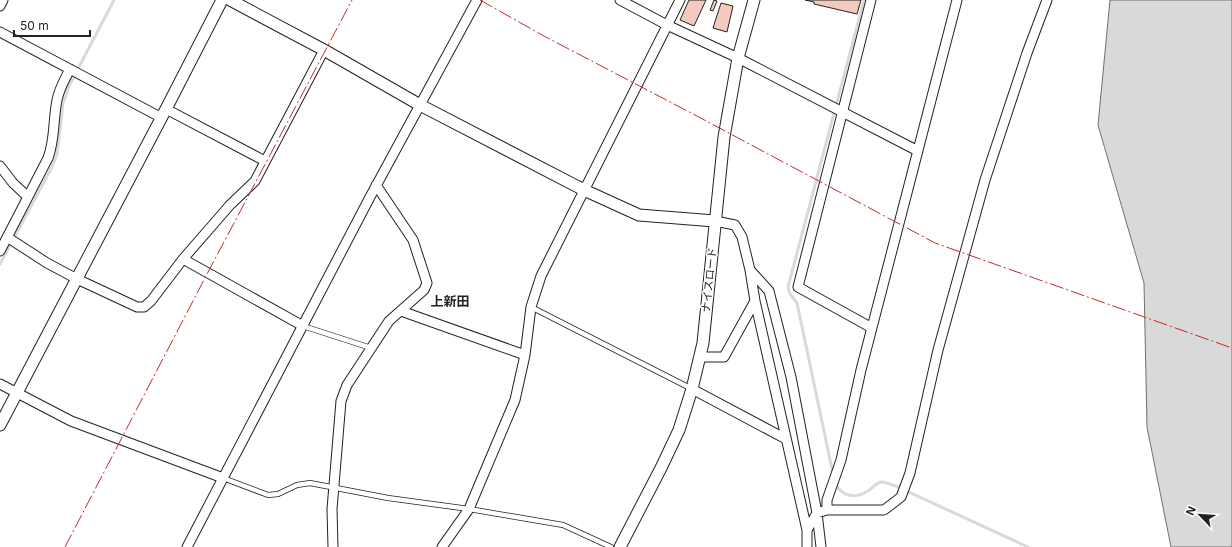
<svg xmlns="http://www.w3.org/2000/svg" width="1232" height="547" font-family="Inter,'Noto Sans JP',sans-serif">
  <rect width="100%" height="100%" fill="#fff"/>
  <path fill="#d9d9d9" stroke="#6f6f6f" d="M1110,0H1232V547H1171L1147,427L1144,283L1098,125Z"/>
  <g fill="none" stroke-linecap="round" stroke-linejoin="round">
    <path stroke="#d9d9d9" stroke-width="3" d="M0,264L52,167L57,154L63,103L69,86L114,0
      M833,474L797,303L790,294L788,287L864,0
      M835,483C842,497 855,499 868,491C872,488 876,483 881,482C887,482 895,486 900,488L1028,547"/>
  </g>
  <path fill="#f3c9c0" stroke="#222" d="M689,0H706L694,26L680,20Z
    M714,0L717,1L713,11L710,10Z
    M805,0H861L857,14L814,4V2Z
    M721,3L733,6L727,32L713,28Z"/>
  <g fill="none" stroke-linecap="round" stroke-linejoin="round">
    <g stroke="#222" stroke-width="6">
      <path id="service" d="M531,307L692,389
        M303,326L371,348
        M223,478L268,495L278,494L297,485L310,483L388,498L469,509L563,525L611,547"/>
    </g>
    <g stroke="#222" stroke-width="11">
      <path id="minor" d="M620,0L667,25L738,58L918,151
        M871,0L798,287L872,328
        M0,6L3,0
        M0,32L162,118
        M166,109L265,161
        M0,166L13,183L28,197
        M715,221L735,225L742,237L750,270L769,291L791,377L817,513L821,547
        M7,237L47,263L77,279L137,307H144L151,301L183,259L230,205L255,181L324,50
        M0,251L48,158C55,140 53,120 57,100C59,89 65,79 70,69
        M183,259L303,326
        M750,270L755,301L807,530
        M401,311L525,355
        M700,357H724L755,301
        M0,384L71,421L223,478
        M692,389L786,439
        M827,510V500L841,460L861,370L957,0
        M187,547L370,197L477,0
        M333,547L332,509L341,401L347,385L389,321L424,290L427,283L413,240L376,185
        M442,547L469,509L515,400L525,355L531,307L541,276L680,0
        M807,547V530L817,513L827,510H884L901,497L910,473L938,350L985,180L1027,53L1047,0"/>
    </g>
    <g stroke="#222" stroke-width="13">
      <path id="tertiary" d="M230,0L324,50L420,105L584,190L639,215L715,221
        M0,425L166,109L222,0
        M620,547L661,468L679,430L692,389L703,343L724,137L738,58L754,0"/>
    </g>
    <use href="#service" stroke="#fff" stroke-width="4.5"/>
    <use href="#minor" stroke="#fff" stroke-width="9"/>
    <use href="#tertiary" stroke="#fff" stroke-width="11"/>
    <path stroke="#c62828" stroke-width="1" stroke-dasharray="14 3 2 3" stroke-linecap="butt" d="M480,0L542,35L695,115L935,243L1232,348
      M65,547L206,276L352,0"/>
  </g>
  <g text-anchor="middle" stroke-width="3" stroke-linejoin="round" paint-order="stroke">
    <g font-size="11" fill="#222" stroke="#fff">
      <text transform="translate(709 280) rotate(-84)" y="4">ナイスロード</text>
    </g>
    <g font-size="13" font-weight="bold" fill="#222" stroke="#fff">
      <text x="450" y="306">上新田</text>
    </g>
  </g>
  <g transform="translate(1200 515) rotate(295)" stroke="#ffffff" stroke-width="3" paint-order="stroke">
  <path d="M0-3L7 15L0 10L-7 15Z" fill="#222222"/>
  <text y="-6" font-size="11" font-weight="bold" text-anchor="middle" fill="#222222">N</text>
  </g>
  <path d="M14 30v6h76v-6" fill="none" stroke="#222222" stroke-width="2"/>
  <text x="20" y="30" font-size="12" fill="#222222" stroke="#ffffff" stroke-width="3" paint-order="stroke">50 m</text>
</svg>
